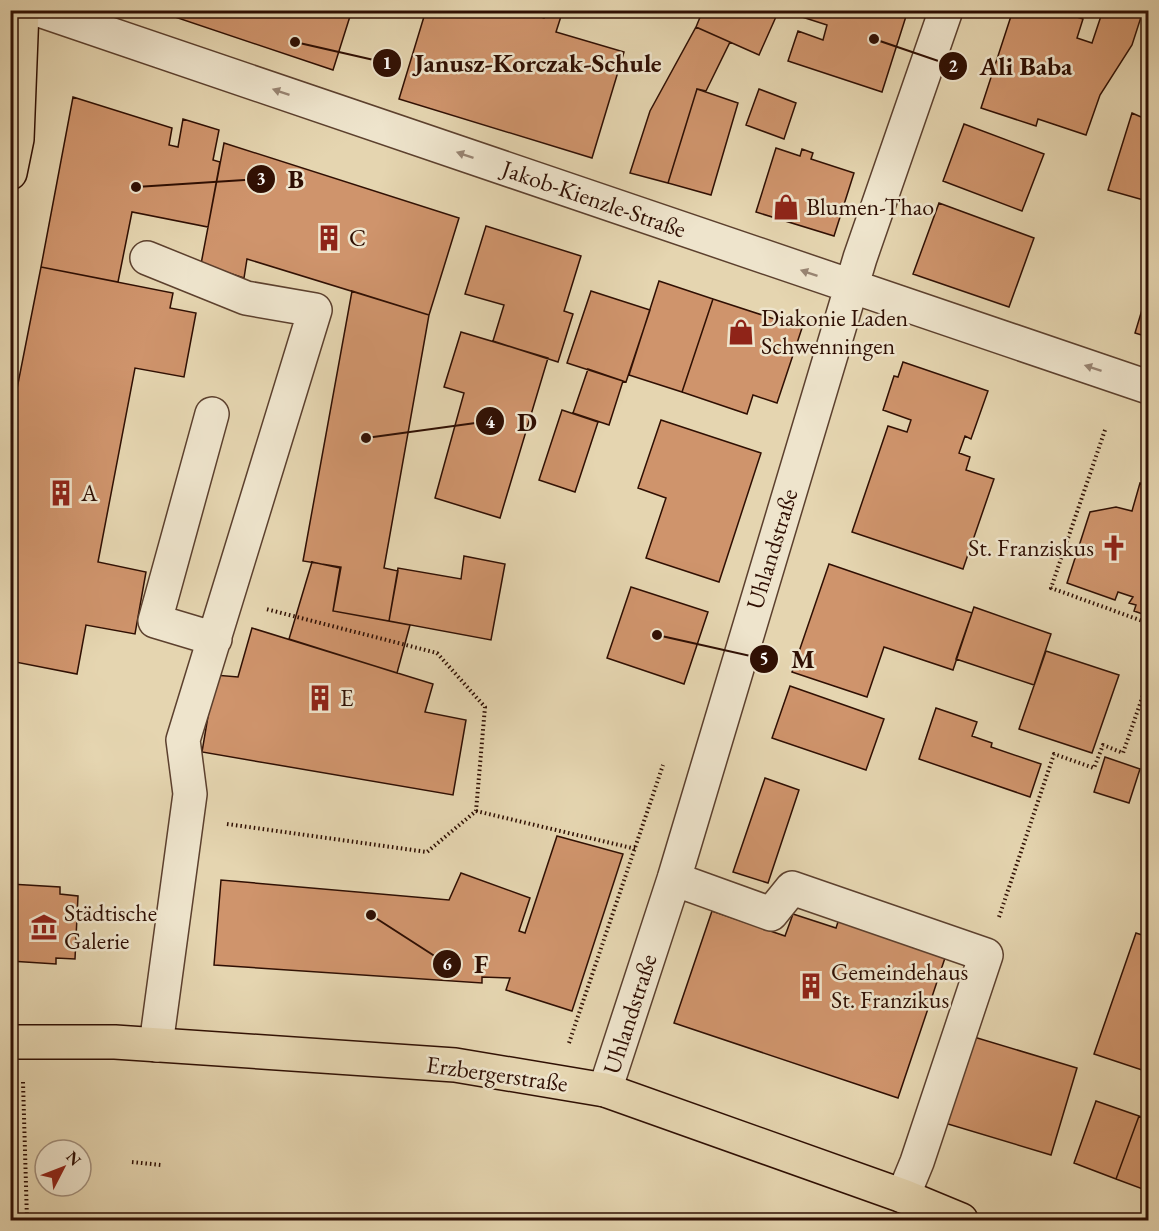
<svg xmlns="http://www.w3.org/2000/svg" width="1159" height="1231" font-family="'EB Garamond',serif">
  <rect width="100%" height="100%" fill="#e5d5b0"/>
  <filter id="stains"><feTurbulence type="fractalNoise" baseFrequency=".00333" numOctaves="4"/><feColorMatrix values="0 0 0 0 .2 0 0 0 0 .09 0 0 0 0 .02 0 0 0 .5 -.17"/></filter>
  <radialGradient id="worn" r=".72"><stop offset=".6" stop-color="#630" stop-opacity="0"/><stop offset="1" stop-color="#630" stop-opacity=".3"/></radialGradient>
  <path fill="#cf946c" stroke="#2f0f03" stroke-width="1.5" d="M163,10H352L333,70L163,13Z
    M426,10H487L502,15L503,10H520L544,18L546,10H563L556,32L624,52L592,158L399,99Z
    M703,10H779L759,55L696,27Z
    M801,10H908L882,92L788,61L798,31L823,40L827,25L799,16Z
    M1013,10H1056L1083,19L1077,38L1092,43L1103,10H1130L1142,14L1132,45L1100,95L1086,135L1038,119L1036,126L981,108Z
    M696,27L730,42L706,91L697,89L668,183L630,173L650,111Z
    M697,89L738,103L711,195L668,183Z
    M759,89L796,103L784,139L746,125Z
    M73,97L172,128L169,145L178,147L183,119L219,130L213,160L220,162L208,227L132,212L118,282L41,267Z
    M1132,113L1148,120L1147,201L1108,190Z
    M964,124L1044,154L1022,211L943,181Z
    M224,143L459,218L429,315L247,259L244,278L201,264Z
    M776,148L800,156L802,149L813,153L811,159L854,173L834,236L756,212Z
    M939,203L1034,238L1009,307L913,274Z
    M486,226L581,256L564,311L573,314L558,362L493,341L504,305L465,294Z
    M41,267L173,293L170,308L196,313L184,377L135,368L98,562L146,572L135,634L86,625L77,674L10,661V424Z
    M659,281L713,299L682,392L629,375Z
    M1148,290V337L1135,333Z
    M352,291L429,315L384,568L398,571L389,621L333,611L341,567L303,561Z
    M591,291L650,310L626,382L567,363Z
    M713,299L802,328L777,403L753,395L747,414L682,392Z
    M461,332L548,358L500,518L435,498L464,393L444,387Z
    M903,362L988,391L971,439L965,436L959,453L970,457L966,470L994,479L963,569L852,532L888,426L907,432L911,420L883,410L894,376L898,377Z
    M588,369L623,381L609,425L573,413Z
    M562,410L598,422L575,492L539,480Z
    M661,420L761,453L719,582L646,558L666,498L638,488Z
    M1140,483L1148,486V616L1134,611L1136,605L1129,603L1133,597L1118,592L1115,600L1067,583L1090,512L1116,507L1132,511Z
    M464,556L505,564L491,640L389,621L398,568L461,579Z
    M312,562L340,568L333,611L410,625L397,673L289,639Z
    M829,564L972,613L953,670L884,647L867,697L792,672Z
    M631,587L708,612L684,684L607,658Z
    M974,607L1051,634L1034,685L956,659Z
    M252,628L433,684L425,712L466,720L453,795L202,752L215,675L238,677Z
    M1046,651L1119,675L1092,753L1019,729Z
    M790,686L884,719L866,770L772,738Z
    M936,708L977,722L972,736L992,743L991,747L1041,764L1030,797L919,759Z
    M1105,757L1140,769L1129,803L1094,792Z
    M765,778L799,790L768,883L733,872Z
    M557,836L623,854L572,1011L506,990L510,978L482,977V983L214,965L221,880L449,900L461,873L530,898L519,931L525,933Z
    M10,884L60,887V894L78,896L75,959L56,958V964L10,961Z
    M712,911L785,936L793,914L836,928L841,913L948,949L898,1098L674,1023Z
    M1136,933L1148,937V1072L1094,1054Z
    M964,1034L1077,1068L1051,1155L938,1121Z
    M1096,1101L1139,1116L1116,1179L1074,1163Z
    M1139,1116L1148,1120V1191L1116,1179Z
    M10,1190H14L12,1220H10Z"/>
  <g fill="none" stroke-linecap="round" stroke-linejoin="round">
    <g stroke="#5c402e" stroke-width="36">
      <path id="minor" d="M39,10L1148,387
        M147,258L246,298L315,310L183,740L190,794L156,1045
        M212,414L155,621L215,639
        M674,879L771,914L792,888L986,955L917,1162L903,1196
        M605,1090L674,879L860,258L946,10"/>
    </g>
    <g stroke="#2f0f03" stroke-width="36">
      <path id="major" d="M10,173L17,139L22,10
        M10,1042H115L455,1065L605,1090L903,1196L961,1220"/>
    </g>
    <path stroke="#2f0f03" stroke-width="4" stroke-dasharray="1.5 3" stroke-linecap="butt" d="M1105,430L1051,588L1148,623
      M476,811L636,849
      M227,824L427,852L476,811L485,707L437,653L266,609
      M999,917L1054,754L1094,768L1103,745L1123,753L1148,681
      M569,1043L663,765
      M23,1082L27,1220
      M132,1162L161,1165"/>
    <use href="#minor" stroke="#eee4cc" stroke-width="33"/>
    <use href="#major" stroke="#e5d5b0" stroke-width="33"/>
  </g>
  <defs><path id="oneway-solid" d="M-6-.8H1V-3.2L6.5 0L1 3.2V.8H-6Z" transform="scale(1.5)"/></defs>
  <g fill="#988472">
    <use href="#oneway-solid" transform="translate(281 92) rotate(-161)"/>
    <use href="#oneway-solid" transform="translate(465 155) rotate(-161)"/>
    <use href="#oneway-solid" transform="translate(809 273) rotate(-161)"/>
    <use href="#oneway-solid" transform="translate(1093 368) rotate(-162)"/>
  </g>
  <defs>
    <g id="shop-bare" transform="scale(2.07)"><path d="M-5-2.5h2.3a2.7 3.5 0 0 1 5.4 0H5L5.5 6h-11ZM-1.5-2.5h3a1.5 2.3 0 0 0-3 0Z" fill="#8f2418" stroke="#eee4cc" stroke-width="2.5" paint-order="stroke"/></g>
    <g id="building-bare" transform="scale(2.07)"><path d="M-4-6H4V6H1V3H-1V6H-4ZM-2.5-4.3h1.7v1.8h-1.7ZM.8-4.3h1.7v1.8H.8ZM-2.5-1h1.7V.8h-1.7ZM.8-1h1.7V.8H.8Z" fill="#8f2418" stroke="#eee4cc" stroke-width="2.5" paint-order="stroke"/></g>
    <g id="church-bare" transform="scale(2.07)"><path d="M-1.2-6h2.4v3.5h3.3v2.4h-3.3V6h-2.4V-.1h-3.3v-2.4h3.3Z" fill="#8f2418" stroke="#eee4cc" stroke-width="2.5" paint-order="stroke"/></g>
    <g id="museum-bare" transform="scale(2.07)"><path d="M0-6L6-3V-2H-6V-3ZM-5-1h2V3h-2ZM-1-1h2V3h-2ZM3-1h2V3H3ZM-6 4H6V6H-6Z" fill="#8f2418" stroke="#eee4cc" stroke-width="2.5" paint-order="stroke"/></g>
  </defs>
  <g fill-rule="evenodd">
    <use href="#shop-bare" x="786" y="207"/>
    <use href="#building-bare" x="329" y="238"/>
    <use href="#shop-bare" x="741" y="332"/>
    <use href="#building-bare" x="61" y="493"/>
    <use href="#church-bare" x="1114" y="548"/>
    <use href="#building-bare" x="320" y="698"/>
    <use href="#museum-bare" x="44" y="927"/>
    <use href="#building-bare" x="811" y="986"/>
  </g>
  <g text-anchor="middle" stroke-width="5" stroke-linejoin="round" paint-order="stroke">
    <g font-size="24" fill="#2f0f03" stroke="#eee4cc">
      <text transform="translate(594 199) rotate(19)" y="8">Jakob-Kienzle-Straße</text>
      <text transform="translate(772 549) rotate(-73)" y="8">Uhlandstraße</text>
      <text transform="translate(630 1014) rotate(-72)" y="8">Uhlandstraße</text>
      <text transform="translate(497 1074) rotate(8)" y="8">Erzbergerstraße</text>
    </g>
    <g font-size="24" fill="#2f0f03" stroke="#eee4cc" text-anchor="start">
      <text x="806" y="215">Blumen-Thao</text>
      <text x="349" y="246">C</text>
      <text x="761" y="326">Diakonie Laden<tspan x="761" dy="28">Schwenningen</tspan></text>
      <text x="81" y="501">A</text>
      <text x="1094" y="556" text-anchor="end">St. Franziskus</text>
      <text x="340" y="706">E</text>
      <text x="64" y="921">Städtische<tspan x="64" dy="28">Galerie</tspan></text>
      <text x="831" y="980">Gemeindehaus<tspan x="831" dy="28">St. Franzikus</tspan></text>
    </g>
  </g>
  <path fill="none" stroke="#2f0f03" stroke-width="2" d="M295 42L387 63M874 39L953 66M136 187L261 179M366 438L490 421M657 635L764 659M371 915L447 964"/>
  <g fill="#2f0f03" stroke="#eee4cc" stroke-width="2">
    <circle cx="295" cy="42" r="6"/>
    <circle cx="874" cy="39" r="6"/>
    <circle cx="136" cy="187" r="6"/>
    <circle cx="366" cy="438" r="6"/>
    <circle cx="657" cy="635" r="6"/>
    <circle cx="371" cy="915" r="6"/>
    <circle cx="387" cy="63" r="15"/>
    <circle cx="953" cy="66" r="15"/>
    <circle cx="261" cy="179" r="15"/>
    <circle cx="490" cy="421" r="15"/>
    <circle cx="764" cy="659" r="15"/>
    <circle cx="447" cy="964" r="15"/>
  </g>
  <g font-size="18" text-anchor="middle" font-weight="bold" fill="#fff">
    <text x="387" y="69">1</text>
    <text x="953" y="72">2</text>
    <text x="261" y="185">3</text>
    <text x="490" y="428">4</text>
    <text x="764" y="665">5</text>
    <text x="447" y="970">6</text>
  </g>
  <g font-size="26" text-anchor="middle" font-weight="bold" fill="#2f0f03" stroke="#eee4cc" stroke-width="5" stroke-linejoin="round" paint-order="stroke">
    <text x="538" y="72">Janusz-Korczak-Schule</text>
    <text x="1026" y="75">Ali Baba</text>
    <text x="296" y="188">B</text>
    <text x="527" y="431">D</text>
    <text x="803" y="668">M</text>
    <text x="481" y="973">F</text>
  </g>
  <rect width="1159" height="1231" fill="none" stroke="#e5d5b0" stroke-width="36"/>
  <rect x="12" y="12" width="1135" height="1207" fill="none" stroke="#2f0f03" stroke-width="3"/>
  <rect x="18" y="18" width="1123" height="1195" fill="none" stroke="#2f0f03" stroke-width="1.5"/>
  <g transform="translate(63 1168) rotate(48)"><circle r="28" fill="#eee4cc" stroke="#a28f7c" stroke-width="1.5"/>
  <path d="M0-4.5L10 22L0 15L-10 22Z" fill="#8f2418"/>
  <text y="-9" font-size="16" font-weight="bold" text-anchor="middle" fill="#2f0f03">N</text>
  </g>
  <rect width="100%" height="100%" filter="url(#stains)"/>
  <rect width="100%" height="100%" fill="url(#worn)"/>
</svg>
